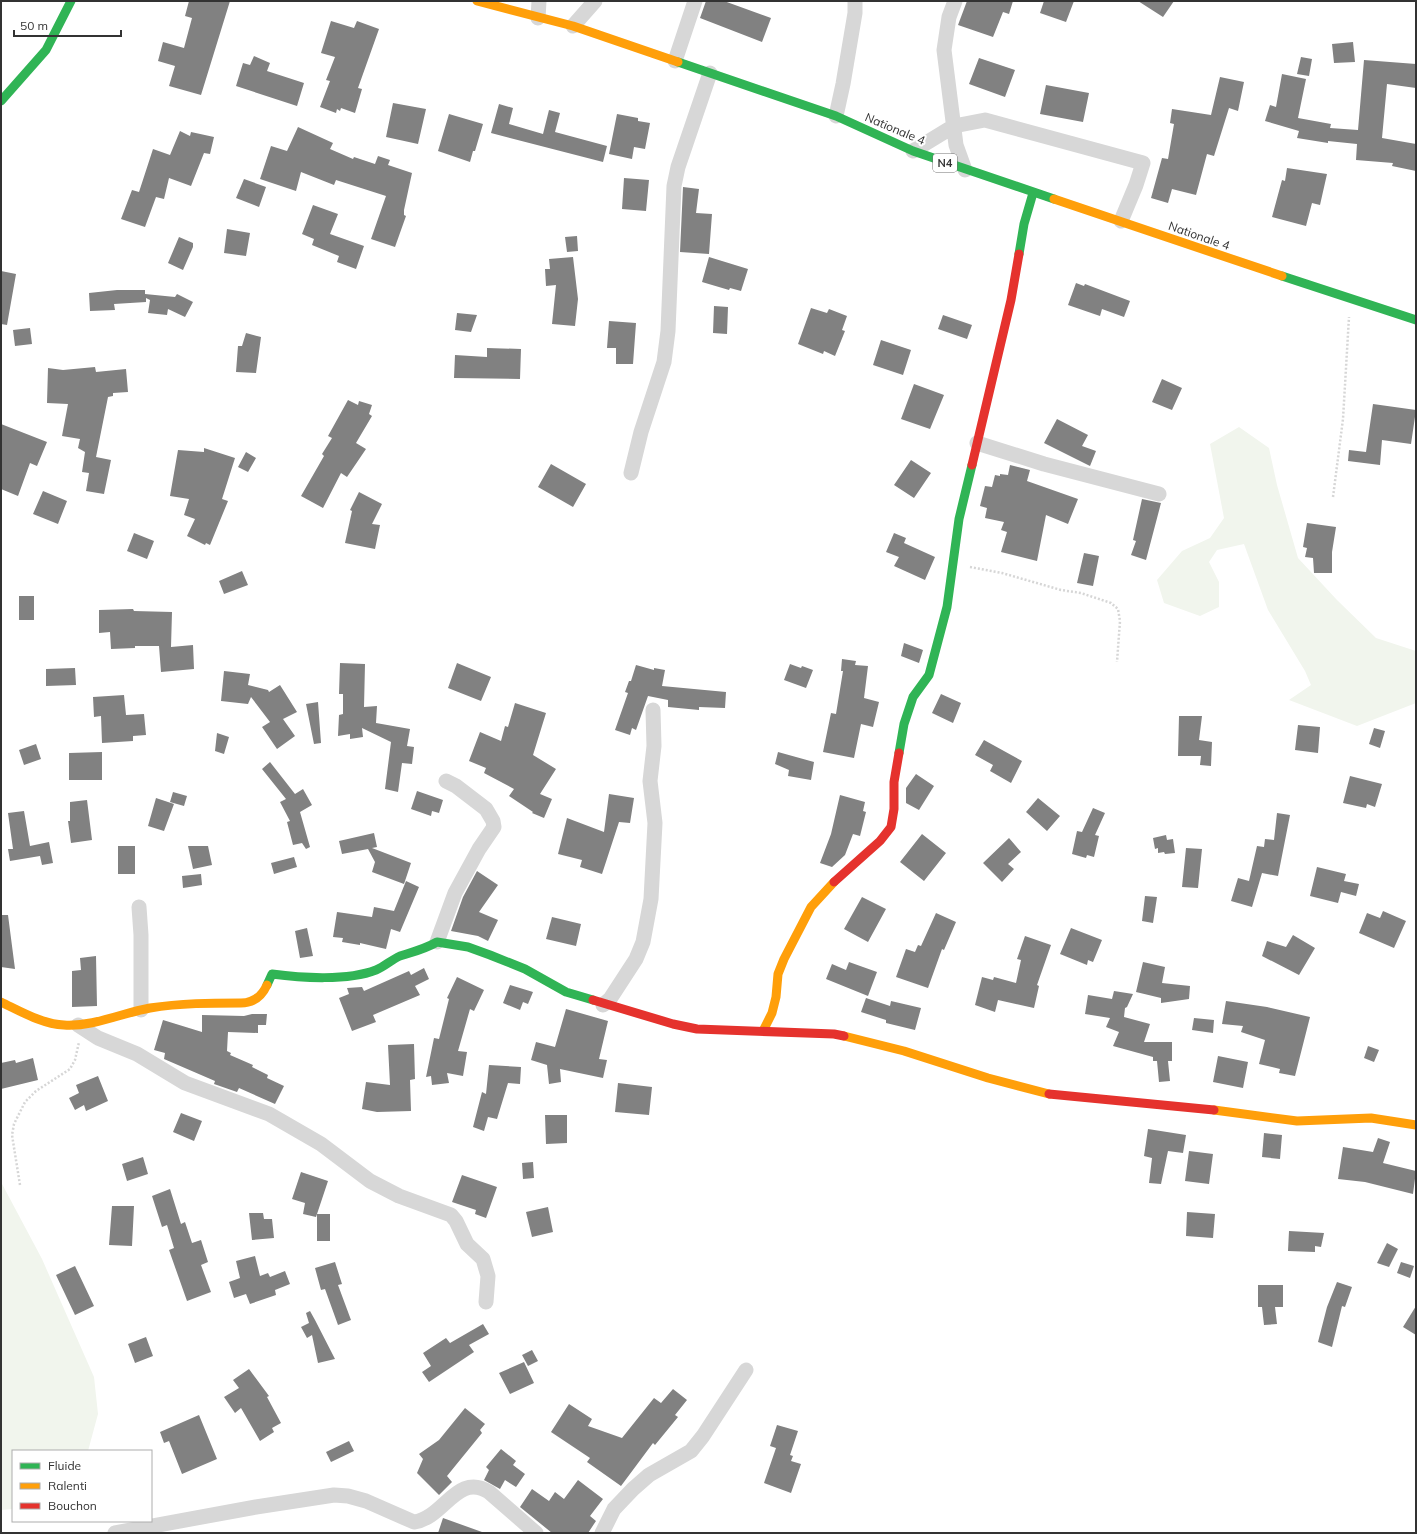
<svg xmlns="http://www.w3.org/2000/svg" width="1417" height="1534" font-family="Mulish,sans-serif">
  <rect width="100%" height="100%" fill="#fff"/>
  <path fill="#f1f5ed" d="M1239,427L1269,448L1277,485L1298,558L1337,600L1376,638L1416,651V703L1357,726L1289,700L1311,685L1305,671L1268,610L1244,544L1217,550L1209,562L1219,582V607L1200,616L1164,603L1157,580L1182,551L1210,538L1224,518L1210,444Z
    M1,1182L42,1259L94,1377L98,1414L88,1451H13V1509L1,1510Z"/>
  <path fill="#818181" d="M189,1H230L201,95L169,86L175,66L158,61L163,42L184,48L192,18L185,16Z
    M706,1H724L771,18L762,42L700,18Z
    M967,1H1013L1009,14L1003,12L993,37L958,25Z
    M1044,1H1074L1066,22L1040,13Z
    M1138,1H1174L1163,17Z
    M331,21L354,28L357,21L379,29L358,88L362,89L355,113L341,108L340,111L337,109L336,113L320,107L330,81L326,80L335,57L321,53Z
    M1353,42L1355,62L1334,63L1332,44Z
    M254,56L270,63L267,71L304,83L297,106L236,86L243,63L250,65Z
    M1301,57L1312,59L1309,76L1297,74Z
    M979,58L1015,70L1005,97L969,84Z
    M1364,60L1416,64V88L1387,84L1382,138L1416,144V171L1392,166L1393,163L1356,160L1357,144L1328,141V143L1297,138L1299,131L1265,121L1270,105L1276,107L1282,74L1306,79L1298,118L1331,124L1330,128L1358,130Z
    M1220,77L1244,82L1238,111L1229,108L1214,156L1207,154L1196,195L1172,189L1168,203L1151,198L1162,158L1168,159L1174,124L1170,123L1172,109L1211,115Z
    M1046,85L1089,93L1083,122L1040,114Z
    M393,103L426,109L418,144L386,137Z
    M499,104L513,108L509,124L543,134L549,110L560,113L555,132L607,146L603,162L491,133Z
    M449,114L483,124L475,151H473L470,162L438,151Z
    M617,114L638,118V121L650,123L645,149L634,147L632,159L609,154Z
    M298,127L333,143L330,149L353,159L354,157L375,164L378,156L390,160L388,165L412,173L404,210V215L406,216L395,247L371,239L386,196L336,180L334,185L301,172L296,191L260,179L271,146L287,151Z
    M180,131L190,136L191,132L214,137L210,154L204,153L191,186L169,178L164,199L156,197L145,227L121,219L132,190L139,192L153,149L170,155Z
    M1287,168L1327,174L1320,205L1312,203L1306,226L1272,217L1282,180L1285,181Z
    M624,178L649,180L646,211L622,209Z
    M244,179L266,187L259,207L236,198Z
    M683,187L699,189L696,213L712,214L709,254L680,252Z
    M313,205L338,214L330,234L364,246L356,269L337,262L339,256L312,245L314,239L302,234Z
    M227,229L250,233L246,256L224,253Z
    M577,236L578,251L567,252L565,237Z
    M179,237L193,243V247L183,270L168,263Z
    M573,257L578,299L575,326L552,324L556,285L546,286L545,269H550L549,259Z
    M709,257L748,269L741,291L730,288L729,290L702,282Z
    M1,271L16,274L7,325L1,324Z
    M1076,283L1084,286L1085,284L1130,301L1124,317L1102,309L1100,316L1068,305Z
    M117,290H145V294L175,297L177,294L193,302L185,317L168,309L167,315L148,313L150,300L146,298V302L114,304L115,310L90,311L89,293Z
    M714,306L728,307L727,334L713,333Z
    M811,308L827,313L829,309L847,316L842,330L845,331L835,356L824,351L823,354L798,344Z
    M457,313L477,315L471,332L455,330Z
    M943,315L972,325L967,339L938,329Z
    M609,321L636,323L633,364H616V348H607Z
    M30,328L32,344L15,346L13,330Z
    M246,333L261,337L256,373L236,372L238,346H242Z
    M881,340L911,350L903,375L873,365Z
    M487,348L521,349L520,379L454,378L455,355L487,357Z
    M95,367L96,372L126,369L128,392L113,393V396L108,397L96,457L111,460L104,494L86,491L89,473L82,472L85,452L78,448L80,439L62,436L68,404L47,403L48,368L63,370Z
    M1162,379L1182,388L1172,410L1152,402Z
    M914,384L944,395L930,429L901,419Z
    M348,400L358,405L359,401L372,405L369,414L372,416L356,443L366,449L347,477L341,473L323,508L301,496L324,456L322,454L332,438L328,436Z
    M1373,404L1416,410L1411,444L1382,440L1380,465L1348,461L1349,450L1366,452Z
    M1057,419L1088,435L1082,446L1096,451L1090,466L1044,443Z
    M1,424L47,442L37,466L30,463L18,496L1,489Z
    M204,448L235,458L222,499L228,501L210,545L206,543L205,545L187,536L195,519L184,515L189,499L170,496L178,450L204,452Z
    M246,452L256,458L248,472L238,467Z
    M911,460L931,473L914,498L894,485Z
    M551,464L586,484L573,507L538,487Z
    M1010,465L1030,470L1027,481L1078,499L1068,524L1046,515L1037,561L1001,552L1007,532L1001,530L1004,522L985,518L987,508L980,506L985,486L992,487L995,475L1000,476V474L1008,475Z
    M43,491L67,501L58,524L33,514Z
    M359,492L382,504L372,524L380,525L375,549L345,543L352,511L350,510Z
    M1142,499L1161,503L1146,560L1131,555L1136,541L1133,540Z
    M1307,523L1336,527L1332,552V573H1314L1313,558L1305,557L1307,548L1303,547Z
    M134,533L154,541L147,559L127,551Z
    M894,533L906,538L904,543L935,557L925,580L894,566L899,557L886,552Z
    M1084,553L1099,556L1093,586L1077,583Z
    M242,571L248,585L224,594L219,581Z
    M19,596H34V620H19Z
    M133,609L134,611L172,612L171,647L193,645L194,669L161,672L159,646H135V648L111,649L110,632L99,633V610Z
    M904,643L923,650L919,663L901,656Z
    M842,659L856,661L855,665L868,666L864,698L879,702L873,727L861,724L854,758L823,752L831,713L836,714L843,671H841Z
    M340,663L365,664L364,707L377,706L376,723L410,729L407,746L414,747L412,764L402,763L398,792L385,789L391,742L362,728L363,737L350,739V734L338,736L339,715L343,714V694H339Z
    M457,663L491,677L481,701L448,688Z
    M790,664L801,668L802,666L813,670L806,688L784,680Z
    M636,665L654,670V668L665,670L662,686L726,692L725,708L699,707V710L668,707V700L648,696L636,730L632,728L630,735L615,730L628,693L625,692L629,681H631Z
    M75,668L76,685L46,686V669Z
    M224,671L250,674L248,685L268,690L269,692L280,685L297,712L283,719L295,736L277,749L262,727L270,722L251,697L248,704L221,701Z
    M941,694L961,703L953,723L932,713Z
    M124,695L126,715L144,714L146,735L133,736V741L102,743L101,716L94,717L93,697Z
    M318,702L321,743L314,744L306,704Z
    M515,703L546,713L533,755L556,769L540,794L552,799L544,818L532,813L533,812L509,796L514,789L484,773L486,768L469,761L480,732L501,741L505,726L508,727Z
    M1179,716H1202L1199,740L1212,742L1211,766L1200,765L1201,756H1178Z
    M1298,725L1320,727L1318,753L1295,750Z
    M1374,728L1385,731L1380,748L1369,744Z
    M217,733L229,737L224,754L215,751Z
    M984,740L1022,761L1011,783L990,771L993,765L975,755Z
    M36,744L41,759L24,765L19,750Z
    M102,752V780H69V753Z
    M778,752L814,762L811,780L788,776L789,770L775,764Z
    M270,762L295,794L303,789L312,805L300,812L310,847L306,849L302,843L293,845L287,822L290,821L280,802L286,799L262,769Z
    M916,774L934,786L919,810L906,803V788Z
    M1350,776L1382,784L1375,807L1367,804L1366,808L1343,803Z
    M417,791L443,800L439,813L432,811L431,816L411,809Z
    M173,792L187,796L184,806L170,802Z
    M609,794L634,798L630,823L619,822L602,874L580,867L582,860L558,854L567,818L604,832Z
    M840,795L865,802L863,811L866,812L860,836L853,834L845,855L832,867L820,863L831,834Z
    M156,798L174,804L164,831L148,826Z
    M1038,798L1060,816L1047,831L1026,812Z
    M87,800L92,840L71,843L68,821H70V802Z
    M1093,808L1105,813L1095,835L1099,836L1094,857L1087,855L1086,858L1072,854L1077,831L1082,832Z
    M24,811L30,846L49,842L53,863L42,865L40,856L10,861L8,849H13L8,813Z
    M1277,813L1290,815L1278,876L1262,873L1252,907L1231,901L1238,878L1249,881L1257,846L1264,847L1265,839L1274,840Z
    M374,833L377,847L372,848L411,863L404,884L372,872L375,862L368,849L342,854L339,841Z
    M922,834L946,853L924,881L900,862Z
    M1166,835L1167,840L1173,839L1175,853L1165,854L1164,852L1158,853V848L1155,849L1153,838Z
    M1009,838L1021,852L1008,864L1014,869L1002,882L983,863Z
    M118,846H135V874H118Z
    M188,846H208L212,865L193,869Z
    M1186,848L1202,849L1198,888L1182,887Z
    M294,857L297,867L274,874L271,863Z
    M1317,867L1346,874L1344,881L1359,884L1356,896L1341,892L1338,903L1310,896Z
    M477,871L498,885L479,912L498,920L488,941L478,936L451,931L463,897Z
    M201,874L202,885L183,888L182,876Z
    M406,881L419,887L400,932L391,929L386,949L360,943V945L342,942L343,938L333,937L337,912L372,917L374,907L394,911Z
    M1145,896L1157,897L1153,923L1142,921Z
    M862,897L886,909L868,942L844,929Z
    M1383,911L1406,921L1394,948L1359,933L1367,913L1380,918Z
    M936,913L956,922L944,950L942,949L928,988L896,977L906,949L915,952L918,945L921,946Z
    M1,915H8L15,969L1,967Z
    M552,917L581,924L576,946L546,939Z
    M307,928L313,956L300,958L295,931Z
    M1071,928L1102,940L1093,962L1088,960L1087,965L1060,954Z
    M1293,935L1315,948L1299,975L1262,956L1267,941L1286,947Z
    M1025,936L1051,945L1037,985L1039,986L1034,1008L998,1000L995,1012L975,1005L982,977L993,980L994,977L1016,983L1021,960L1017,959Z
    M96,956L97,1006L72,1007V971L81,970L80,958Z
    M849,962L877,972L868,996L826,979L832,964L846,970Z
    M1143,962L1165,967L1162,983L1190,986L1189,999L1161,1003V998L1136,992Z
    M424,968L429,979L415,986L420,995L373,1015L376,1022L352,1031L339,998L349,994L347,988L362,987L364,991L409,971L411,975Z
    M457,977L484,990L474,1011L470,1009L458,1051L467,1052L463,1076L447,1073L449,1083L432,1085L431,1076L426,1077L434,1038L439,1039L449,999L447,998Z
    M510,985L533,992L528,1004L523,1002L520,1010L503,1003Z
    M1114,991L1133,994L1127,1007L1125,1008L1124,1017L1150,1024L1144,1042H1172V1061H1168L1170,1081L1159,1082L1157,1061H1153V1057L1113,1046L1119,1032L1106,1027L1110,1018L1085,1014L1088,995L1112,999Z
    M866,998L890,1006L891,1001L921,1008L915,1030L886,1023V1020L861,1012Z
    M1226,1001L1267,1007L1310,1017L1295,1076L1279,1073L1280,1069L1259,1064L1265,1040L1241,1032L1243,1026L1222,1024Z
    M566,1009L608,1021L599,1059L607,1060L603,1078L560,1069L561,1082L549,1084L547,1065L531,1060L536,1042L555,1047Z
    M252,1014H267L266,1025H258V1033L228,1032L227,1051L231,1053L230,1055L253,1065L252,1067L268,1075L267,1078L284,1086L275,1104L239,1088L237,1092L214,1084L215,1081L164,1059L165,1053L154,1050L163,1020L202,1032V1015L244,1016Z
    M1194,1018L1214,1020L1213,1033L1192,1030Z
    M414,1044L415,1079L410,1080L411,1111L377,1112L362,1109L366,1082L390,1085L388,1045Z
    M1368,1046L1379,1050L1374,1062L1364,1058Z
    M1218,1056L1248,1062L1243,1088L1213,1082Z
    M33,1058L38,1080L1,1089V1063L15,1060L16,1063Z
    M489,1065L521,1067L520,1084L508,1083L497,1119L488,1117L484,1131L473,1127L482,1092L486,1094Z
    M98,1076L108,1101L86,1111L84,1105L75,1110L69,1098L79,1093L76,1085Z
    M618,1083L652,1087L649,1115L615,1112Z
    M181,1113L202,1121L194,1141L173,1132Z
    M545,1115H567V1143L546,1144Z
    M1148,1129L1186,1135L1183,1153L1168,1151L1161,1184L1149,1183L1152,1158L1144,1156Z
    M1264,1133L1282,1135L1280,1159L1262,1157Z
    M1378,1138L1390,1142L1383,1163L1416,1171L1413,1194L1365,1182L1338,1179L1343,1147L1373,1152Z
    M1189,1151L1213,1154L1209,1184L1185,1181Z
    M143,1157L148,1174L127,1181L122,1164Z
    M533,1162L534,1178L523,1179L522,1163Z
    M301,1172L328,1181L317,1214H330V1241H317V1214L316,1217L303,1214L305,1203L292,1199Z
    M462,1175L497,1187L486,1218L475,1214L476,1210L452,1202Z
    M170,1189L181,1224L185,1222L192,1243L201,1240L208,1262L201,1265L211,1292L187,1301L169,1250L174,1248L167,1225L162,1227L152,1196Z
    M112,1206H134L132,1246L109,1245Z
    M548,1207L553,1232L532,1237L526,1212Z
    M1187,1212L1215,1214L1213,1238L1186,1236Z
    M249,1213H263L264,1219H272L274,1238L252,1240Z
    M1289,1231L1324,1233L1321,1247L1315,1246V1252L1288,1251Z
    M1387,1243L1398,1249L1389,1267L1377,1263Z
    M255,1256L260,1276L268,1273L270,1277L285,1271L290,1284L275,1290L276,1295L250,1304L246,1294L234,1298L229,1282L240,1278L236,1261Z
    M335,1262L342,1284L338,1285L351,1320L338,1325L325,1289L321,1290L315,1268Z
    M1401,1262L1414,1266L1410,1278L1397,1273Z
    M75,1266L94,1306L75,1315L56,1275Z
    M1337,1282L1352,1287L1345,1307L1342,1306L1332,1347L1318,1342L1327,1307Z
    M1258,1285H1283V1307H1275L1277,1324L1264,1325L1262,1307H1258Z
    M1416,1306V1335L1403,1327Z
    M310,1311L315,1320L335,1359L318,1363L312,1335L307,1338L301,1327L309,1323L306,1313Z
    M483,1324L489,1334L469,1345L474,1352L429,1382L422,1372L431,1366L423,1353L446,1338L450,1343Z
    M146,1337L153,1356L135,1363L128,1344Z
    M532,1350L538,1361L528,1366L522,1355Z
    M524,1362L534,1383L510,1394L499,1373Z
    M249,1369L269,1396L267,1397L281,1423L272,1428L274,1432L260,1441L241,1408L235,1413L224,1397L239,1388L233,1380Z
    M673,1389L687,1400L675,1415L678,1417L655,1445L653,1443L621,1486L587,1462L590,1458L551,1432L569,1404L592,1419L588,1426L622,1438L654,1398L661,1403Z
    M465,1408L485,1424L480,1430L482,1433L447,1476L452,1482L439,1495L417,1473L423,1459L419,1454L439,1440Z
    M199,1415L217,1459L182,1474L169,1441L164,1443L160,1432Z
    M777,1425L798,1431L790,1455L793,1456L791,1461L801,1464L791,1493L764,1483L776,1448L770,1446Z
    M349,1441L354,1451L331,1462L326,1452Z
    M501,1449L516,1461L513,1465L525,1474L516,1487L505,1480L500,1489L484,1480L489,1470L486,1467Z
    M578,1480L603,1499L590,1516L596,1521L588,1533H552L520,1507L532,1489L549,1501L555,1492L564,1499Z
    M443,1518L482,1532V1533H438Z"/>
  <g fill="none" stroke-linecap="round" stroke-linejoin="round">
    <path stroke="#d6d6d6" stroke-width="2.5" stroke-dasharray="2 2" stroke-linecap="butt" d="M1333,497L1343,419L1349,317
      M970,567L1002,573L1061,590L1081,593L1111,603L1118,609L1120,621L1117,662
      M20,1185L12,1135L14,1124L25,1102L36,1091L70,1069L75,1060L79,1042"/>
    <path stroke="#d7d7d7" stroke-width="15" d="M955,1L949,17L944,50L956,145L965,170
      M538,18L539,1
      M573,26L595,1
      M675,61L695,1
      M836,116L843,84L855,13V1
      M913,151L954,126L985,120L1143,163L1136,185L1121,221
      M977,443L1044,464L1159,494
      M631,473L641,432L664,362L668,331L674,186L678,167L710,73
      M139,907L141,935V1010
      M437,942L455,893L479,849L494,827L493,821L486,809L456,786L446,781
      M603,1005L610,999L636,959L643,942L651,899L655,823L650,781L654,746L653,710
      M78,1025L98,1038L137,1054L185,1083L269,1114L321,1144L370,1181L399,1196L451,1215L456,1221L467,1244L483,1259L488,1276L486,1302
      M115,1533L256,1507L334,1495L348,1496L366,1501L414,1522C444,1518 457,1472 489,1492L536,1533
      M602,1533L614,1509L633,1489L649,1475L691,1451L703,1436L746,1370"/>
    <path stroke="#30b455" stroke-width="9" d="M678,62L836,116L913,151L1054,199
      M1,101L46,50L71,1
      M1019,254L1024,224L1033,193
      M1282,276L1416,320
      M899,753L904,724L913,697L929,675L947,607L959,519L972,465
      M267,985L272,974C301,978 348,981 376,970C384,967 391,960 400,956C413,952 425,949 437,942L468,947L490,955L525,969L566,992L593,1000"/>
    <path stroke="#ff9f0a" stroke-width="9" d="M477,1L573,26L678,62
      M1054,199L1282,276
      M1,1002C20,1011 42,1024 64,1025C93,1027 122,1013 150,1008C181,1003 211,1003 241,1003C254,1003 262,996 267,985
      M763,1031L772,1013L776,997L778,974L784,959L811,907L834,882
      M844,1036L904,1051L988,1078L1049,1094
      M1214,1110L1297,1121L1371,1118L1416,1125"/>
    <path stroke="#e5322d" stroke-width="9" d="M972,465L1011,300L1019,254
      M834,882L880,841L891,827L894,809V782L899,753
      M593,1000L673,1024L697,1029L834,1034L844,1036
      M1049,1094L1214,1110"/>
  </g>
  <g text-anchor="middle" stroke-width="4" stroke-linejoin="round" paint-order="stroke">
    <rect fill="#fff" stroke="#707070" stroke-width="1" x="933" y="154" width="24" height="18" rx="3"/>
    <g font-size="11" font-weight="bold" fill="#333">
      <text x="945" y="167">N4</text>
    </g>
    <g font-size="12" fill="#333" stroke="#fff">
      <text transform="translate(895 129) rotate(23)" y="4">Nationale 4</text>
      <text transform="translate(1199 236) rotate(19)" y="4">Nationale 4</text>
    </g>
  </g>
  <rect width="1417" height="1534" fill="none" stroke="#333333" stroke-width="4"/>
  <rect x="12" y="1450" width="140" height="72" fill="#ffffff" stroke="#adadad"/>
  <rect x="20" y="1463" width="20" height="6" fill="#30b455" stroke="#adadad"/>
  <text x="48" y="1470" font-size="12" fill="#333333">Fluide</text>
  <rect x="20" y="1483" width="20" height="6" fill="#ff9f0a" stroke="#adadad"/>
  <text x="48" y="1490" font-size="12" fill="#333333">Ralenti</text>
  <rect x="20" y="1503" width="20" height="6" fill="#e5322d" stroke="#adadad"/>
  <text x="48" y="1510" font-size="12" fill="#333333">Bouchon</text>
  <path d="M14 30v6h107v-6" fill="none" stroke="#333333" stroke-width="2"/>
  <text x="20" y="30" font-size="12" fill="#333333" stroke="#ffffff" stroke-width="3" paint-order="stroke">50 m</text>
</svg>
